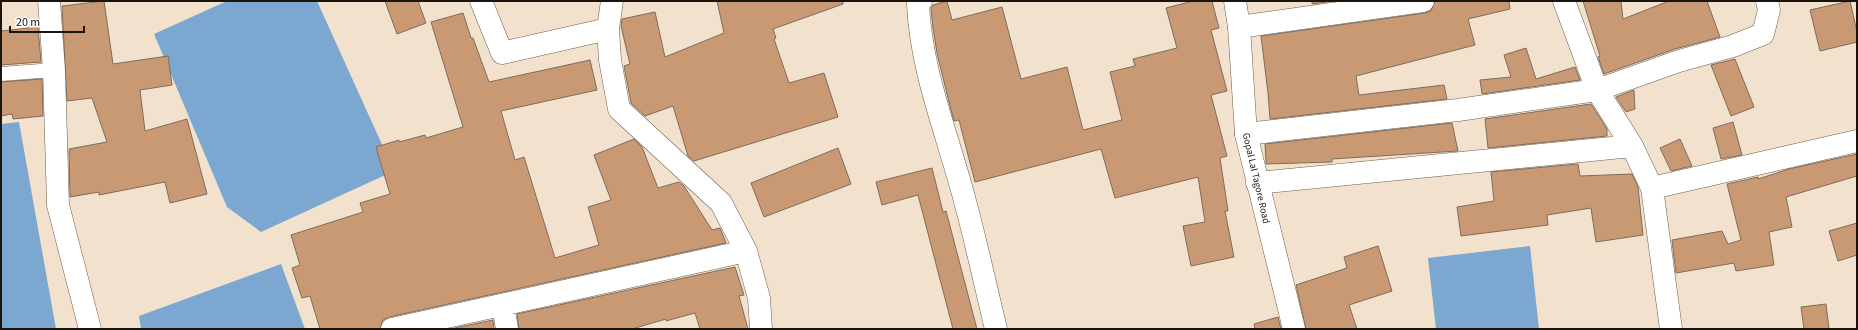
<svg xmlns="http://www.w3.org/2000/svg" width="1858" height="330" font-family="'Source Sans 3',sans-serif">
  <rect width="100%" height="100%" fill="#f2e1cd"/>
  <path fill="#7ba7d0" d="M227,1H317L394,171L261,232L227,207L154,34Z
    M19,122L56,329H1V124Z
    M1530,246L1539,329H1436L1428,258Z
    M281,264L305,329H141L139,316Z"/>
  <path fill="#c99974" stroke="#7f6c5d" d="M104,1L113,64L168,56L172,85L140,90L145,131L187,119L207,194L170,203L165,182L99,195V192L70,197L69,149L107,142L92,98L67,101L62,6Z
    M385,1H418L426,23L397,34Z
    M717,1H843V4L773,29L776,38L774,39L789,83L824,73L838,117L694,161L688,156L673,106L645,116L631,103L624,66L630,64L621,26L622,19L655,12L665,57L724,33Z
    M947,1L952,20L1002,7L1021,79L1067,67L1083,130L1122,120L1110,72L1135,66L1133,59L1177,48L1166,8L1193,1H1212L1219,28L1211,30L1227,91L1211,95L1227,156L1220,158L1228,211H1225L1234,257L1191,266L1183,226L1205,222L1198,177L1115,198L1101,149L975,182L959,120L954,121L949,102L937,53L933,28L931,8L933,5Z
    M1312,1H1334L1312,4Z
    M1435,1H1509L1510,9L1468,19L1475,45L1356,76L1359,95L1444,85L1447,99L1270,119L1268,93L1261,36L1425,13L1431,11Z
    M1583,1H1621L1623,19L1669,1H1707L1720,37L1675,49L1604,74L1598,57L1600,56Z
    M1850,1L1857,32V42L1820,51L1810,10Z
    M463,13L471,38H473L489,82L590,60L597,90L501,111L515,160L524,157L555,258L599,245L588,207L611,200L594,155L634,139L642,147L658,188L679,182L684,186L712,230L720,228L726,243L389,317L383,320L380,329H320L310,296L302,298L292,268L300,265L291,235L363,212L360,203L390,194L376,147L399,140V142L425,135L426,138L463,127L431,22Z
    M38,27L41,62L1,65V31Z
    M1526,48L1536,79L1575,67L1580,80L1482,94L1480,80L1511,77L1504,55Z
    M1735,59L1754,107L1731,116L1711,65Z
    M42,79L43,116L13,119L12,114L1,116V82Z
    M1634,90L1635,109L1626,112L1616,97Z
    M1591,104L1607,129V136L1488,148L1485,119Z
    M1733,122L1742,155L1721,159L1713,128Z
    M1452,123L1458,151L1332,159V162L1266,164V162L1265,144Z
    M1680,139L1692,166L1671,171L1660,148Z
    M838,148L851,184L764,217L751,183Z
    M1857,154V176L1786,197L1792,227L1769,232L1774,265L1736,271L1734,263L1676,273L1672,240L1722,231L1728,244L1741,240L1727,184L1758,177V179L1789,169Z
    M1578,164L1580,176L1632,174L1638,187L1643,235L1596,242L1591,208L1547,215L1548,225L1461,236L1457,207L1494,201L1491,172Z
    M932,168L943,212L946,211L977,329H953L918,195L882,205L876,182Z
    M1857,223V255L1838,261L1829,231Z
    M1378,246L1392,291L1349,305L1357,329H1306L1296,285L1347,268L1344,257Z
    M735,267L744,295L739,296L748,329H700L695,313L666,321V319L632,329H519L517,314Z
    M1826,304L1829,329H1804L1801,307Z
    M1278,317L1281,329H1255L1254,324Z
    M493,320L494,329H450Z"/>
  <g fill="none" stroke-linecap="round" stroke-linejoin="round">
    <g stroke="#6d5d4c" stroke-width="15">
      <path id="service" d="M1,74L54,70"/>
    </g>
    <g stroke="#6d5d4c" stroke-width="23">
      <path id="minor" d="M49,1L54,70L58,205L90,329
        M481,1L502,53L608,29
        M612,1L608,29L610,60L619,109L721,203L746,251L759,298L761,329
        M921,1L918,4C921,73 949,138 966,205C977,246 986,288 996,329
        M1564,1L1597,90L1632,146L1652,188L1671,329
        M1239,27L1423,1
        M1246,134L1458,110L1597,90L1679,61L1733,46L1763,34L1769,10L1767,1
        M1257,183L1632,146
        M1652,188L1857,141
        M503,305L507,329
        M392,329L746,251"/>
    </g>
    <g stroke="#6d5d4c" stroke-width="23">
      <path id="tertiary" d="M1235,1L1239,27L1246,134L1294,329"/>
    </g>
    <use href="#service" stroke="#fff" stroke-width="14"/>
    <use href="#minor" stroke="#fff" stroke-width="22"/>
    <use href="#tertiary" stroke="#fff" stroke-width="22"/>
  </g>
  <g text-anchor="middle" stroke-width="3.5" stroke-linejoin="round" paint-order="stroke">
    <g font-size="10" fill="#1a140d" stroke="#fff">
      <text transform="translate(1257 178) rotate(77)" y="4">Gopal Lal Tagore Road</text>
    </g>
  </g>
  <rect width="1858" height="330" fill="none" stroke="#1a140d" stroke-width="4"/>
  <path d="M10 26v6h74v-6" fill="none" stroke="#1a140d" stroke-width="2"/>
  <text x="16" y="26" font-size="12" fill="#1a140d" stroke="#ffffff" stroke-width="3" paint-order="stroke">20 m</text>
</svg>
